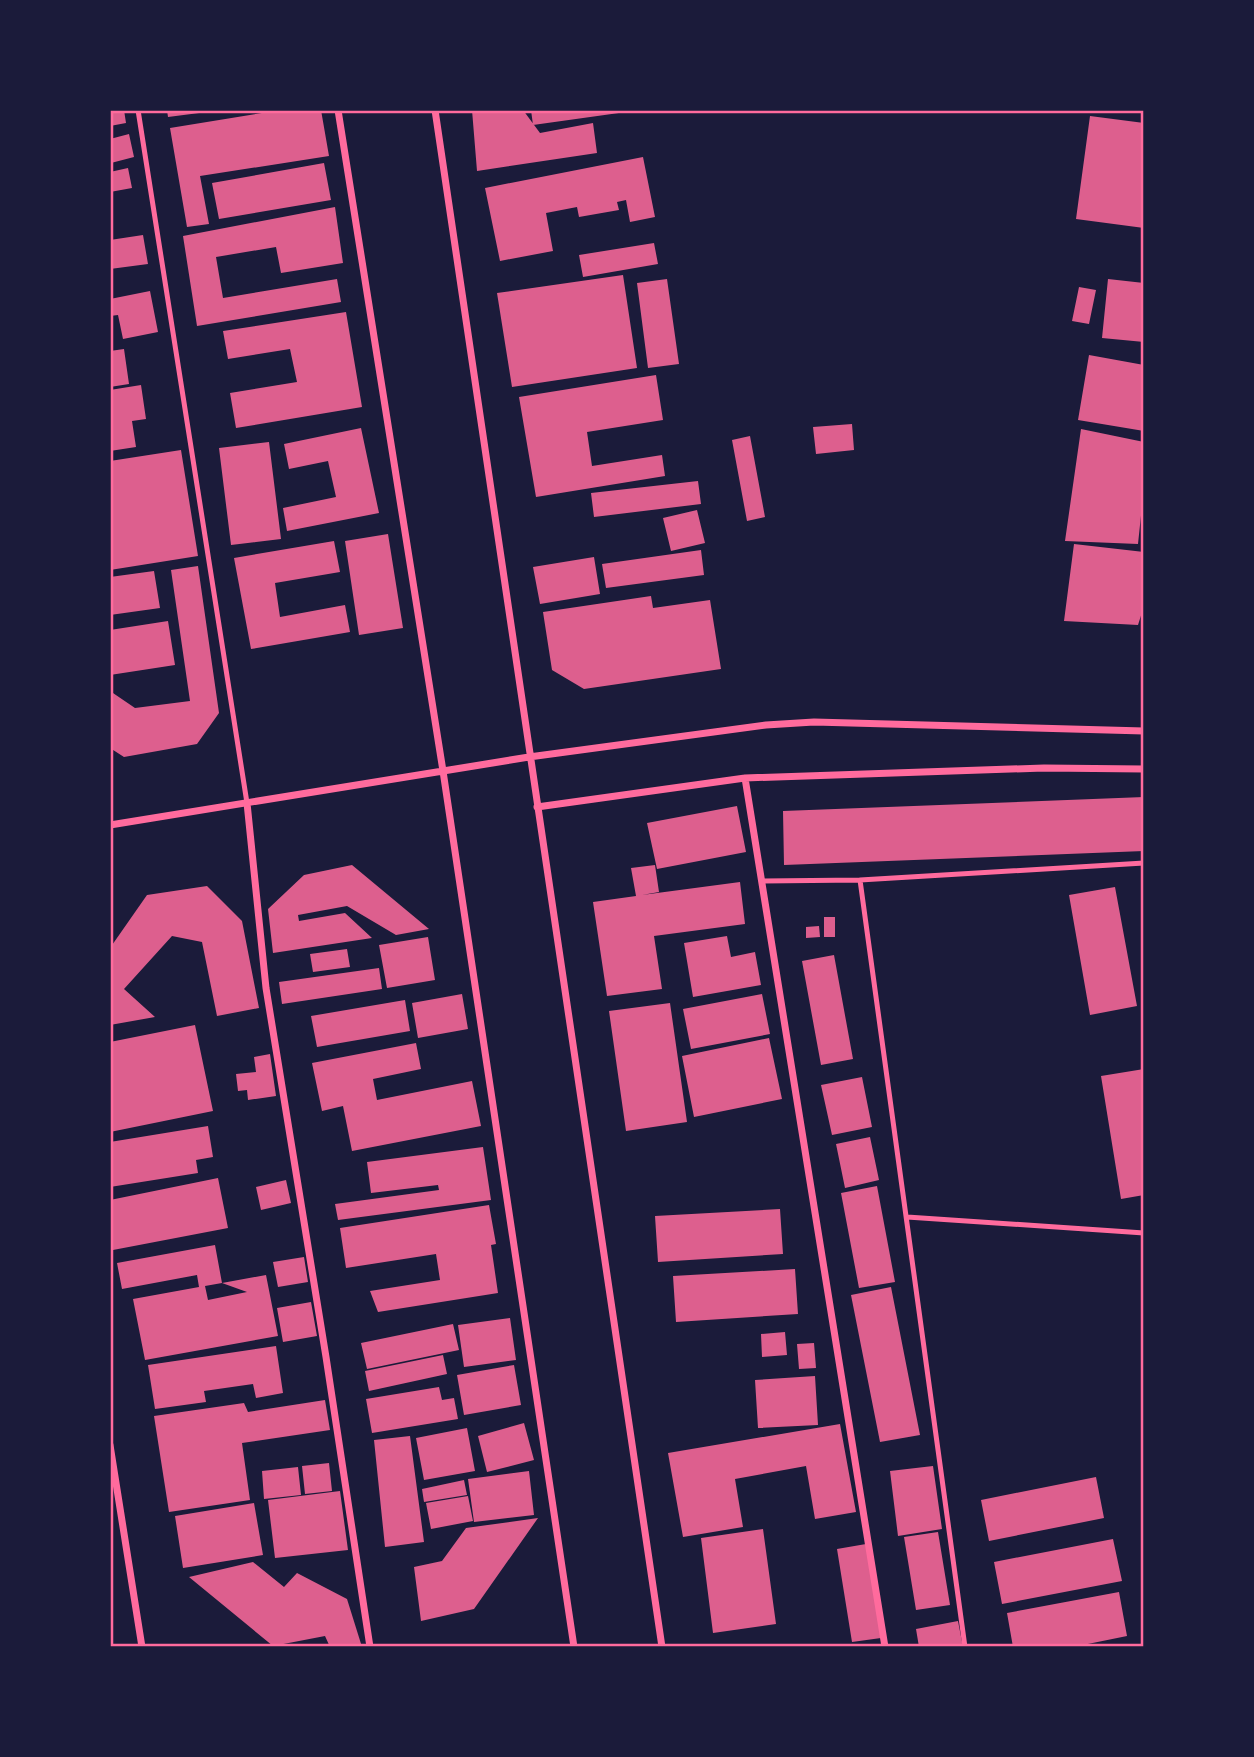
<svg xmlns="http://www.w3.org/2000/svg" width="1254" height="1757" font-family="Cabin,sans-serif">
  <rect width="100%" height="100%" fill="#1b1b3a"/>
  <path fill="#dd5f8e" d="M110,110H124L126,123L110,126Z
    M167,110H207V112L168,117Z
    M280,110H321L329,156L200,176L209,224L187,227L170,128Z
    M472,110H523L540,133L593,123L597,153L477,171Z
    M531,110H626V112L533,125Z
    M1090,116L1144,123V228L1076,219Z
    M129,134L134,157L111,163L110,139Z
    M643,157L655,217L630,222L626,200L617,202L619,210L579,217L577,207L546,213L553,251L500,261L485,188Z
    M324,163L331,200L219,219L212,183Z
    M128,168L132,188L110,192V172Z
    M335,207L343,263L281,273L276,247L216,257L223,298L337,279L341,302L197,326L183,236Z
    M143,235L148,264L110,269V240Z
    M654,243L658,264L583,277L579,255Z
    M623,275L637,368L512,387L497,293Z
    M667,279L679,364L648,368L637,283Z
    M1108,279L1144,283V342L1102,338Z
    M1079,287L1096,290L1089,324L1072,321Z
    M150,291L158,332L123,339L118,315L110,316V299Z
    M346,312L362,407L236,428L230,393L297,382L290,349L228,359L223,331Z
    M124,349L129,384L110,387V351Z
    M1089,355L1144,365V431L1078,420Z
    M656,375L663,420L587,432L592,466L662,455L665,476L536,497L519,397Z
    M141,385L146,419L132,421L136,447L110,451V390Z
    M852,424L854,450L816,454L813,427Z
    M361,428L379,513L287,531L283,508L336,497L328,461L289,469L284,444Z
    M1081,429L1144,442V487L1138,544L1065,541Z
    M750,436L765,517L747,521L732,440Z
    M269,442L281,539L231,545L219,448Z
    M181,450L198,556L110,570V461Z
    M698,481L701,504L594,517L591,493Z
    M697,510L705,543L671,551L663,518Z
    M388,534L403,628L359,635L345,541Z
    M334,541L340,572L275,583L280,617L345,605L350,632L251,649L234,558Z
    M1074,544L1144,552V606L1138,625L1064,621Z
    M701,550L704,575L606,588L602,564Z
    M594,557L600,594L540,604L533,567Z
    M198,566L219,713L197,744L124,757L110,748V691L135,708L190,701L171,570Z
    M154,571L160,608L110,615V577Z
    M651,596L653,608L710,600L721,669L584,689L552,670L543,612Z
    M168,621L175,665L110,675V630Z
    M1144,797V851L784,865L783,811Z
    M737,806L746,852L657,869L647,823Z
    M352,865L429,929L396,935L347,906L298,915L299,921L345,913L372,938L273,953L268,909L304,875Z
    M655,865L659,892L642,895L740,882L745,924L654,936L662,989L607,996L593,902L636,896L631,868Z
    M207,886L242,921L259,1008L217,1016L202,942L172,936L124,989L155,1017L110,1025V948L147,895Z
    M1115,887L1137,1006L1090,1015L1069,895Z
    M824,917H835V937H824Z
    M819,926L820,937L806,938V927Z
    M727,936L731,957L755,952L761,985L693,997L684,943Z
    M428,937L435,980L387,988L379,945Z
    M347,949L350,967L313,972L310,954Z
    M834,955L853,1059L821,1065L802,961Z
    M379,968L382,989L282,1004L279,982Z
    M462,994L468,1029L418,1038L412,1003Z
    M762,994L770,1034L691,1049L683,1009Z
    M405,1000L410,1031L317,1047L311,1016Z
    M670,1003L687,1122L626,1131L609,1011Z
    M195,1025L213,1111L110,1132V1042Z
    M769,1038L782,1099L694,1117L682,1056Z
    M416,1043L421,1069L373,1079L377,1100L472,1081L481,1126L352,1151L343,1106L322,1111L312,1063Z
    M270,1054L276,1096L248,1100L247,1090L238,1091L236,1074L256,1072L254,1057Z
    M1144,1069V1195L1121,1199L1101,1076Z
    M862,1077L872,1127L832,1135L821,1085Z
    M208,1126L213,1157L196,1160L198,1173L110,1187V1142Z
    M870,1137L879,1180L845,1188L836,1144Z
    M483,1147L491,1200L338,1220L335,1204L439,1190L438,1185L371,1193L367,1162Z
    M218,1178L228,1228L113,1250L110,1238V1200Z
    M286,1180L291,1203L261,1210L256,1187Z
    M877,1186L895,1282L859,1288L841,1193Z
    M489,1205L496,1244L491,1245L498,1293L378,1312L370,1291L440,1280L436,1254L346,1268L340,1228Z
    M780,1209L783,1254L658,1262L655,1216Z
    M215,1245L222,1283L205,1286L208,1300L247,1292L222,1283L266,1275L278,1336L145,1360L133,1299L199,1287L197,1275L122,1289L117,1263Z
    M304,1257L308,1282L278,1287L273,1262Z
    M795,1269L798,1314L676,1322L673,1276Z
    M891,1287L920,1435L880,1442L851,1295Z
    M311,1302L317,1336L283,1342L277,1308Z
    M510,1318L516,1360L464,1367L458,1325Z
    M453,1324L459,1350L367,1369L361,1343Z
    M785,1332L787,1355L762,1357L761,1334Z
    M814,1343L816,1368L799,1369L797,1344Z
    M276,1346L283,1393L256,1398L253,1384L204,1391L206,1402L155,1409L148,1365Z
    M443,1355L447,1374L369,1391L365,1371Z
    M514,1365L521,1405L464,1415L457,1375Z
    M815,1376L818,1425L758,1428L755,1380Z
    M439,1387L442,1400L454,1398L458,1419L372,1433L366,1399Z
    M325,1400L330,1430L242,1443L250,1500L169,1512L154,1416L244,1403L248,1412Z
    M524,1423L534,1460L487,1472L478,1436Z
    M840,1424L856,1512L815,1519L806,1466L735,1479L743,1527L683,1537L668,1453Z
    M467,1428L475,1471L424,1480L416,1438Z
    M410,1436L424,1542L385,1547L374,1440Z
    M329,1463L332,1491L305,1494L302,1466Z
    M933,1466L942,1529L898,1536L890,1471Z
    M298,1467L301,1495L264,1499L262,1471Z
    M529,1471L534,1515L474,1522L468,1479Z
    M1096,1477L1104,1518L989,1541L981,1500Z
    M464,1480L467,1495L424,1502L422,1489Z
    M340,1491L348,1550L275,1558L268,1500Z
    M468,1496L473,1521L431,1529L426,1503Z
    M254,1503L263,1555L183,1568L175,1516Z
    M538,1518L474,1609L421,1621L414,1567L442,1561L466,1528Z
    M763,1529L776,1624L713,1633L701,1538Z
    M938,1532L950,1605L916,1610L904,1537Z
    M1113,1539L1122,1581L1002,1604L994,1562Z
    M866,1544L881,1638L852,1642L837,1549Z
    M253,1562L284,1587L297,1573L347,1599L362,1647H330L325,1636L273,1646L189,1577Z
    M1119,1592L1127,1636L1073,1647H1013L1007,1613Z
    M958,1621L963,1647H919L916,1629Z"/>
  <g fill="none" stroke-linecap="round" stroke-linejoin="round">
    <path stroke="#ff6b9d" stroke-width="5" d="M138,110L247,803
      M860,880L965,1647
      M763,881L860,880L1144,863
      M907,1217L1144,1233"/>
    <path stroke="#ff6b9d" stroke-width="7" d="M338,110L443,771L574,1647
      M435,110L662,1647
      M745,778L885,1647
      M247,803L266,988L326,1357L370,1647
      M537,807L745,778L1044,768L1144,769
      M110,825L529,757L766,725L814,722L1144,731
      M110,1445L142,1647"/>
  </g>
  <rect width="1254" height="1757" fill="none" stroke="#1b1b3a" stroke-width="224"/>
  <rect x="112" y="112" width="1030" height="1533" fill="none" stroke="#ff6b9d" stroke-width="2.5"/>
</svg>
